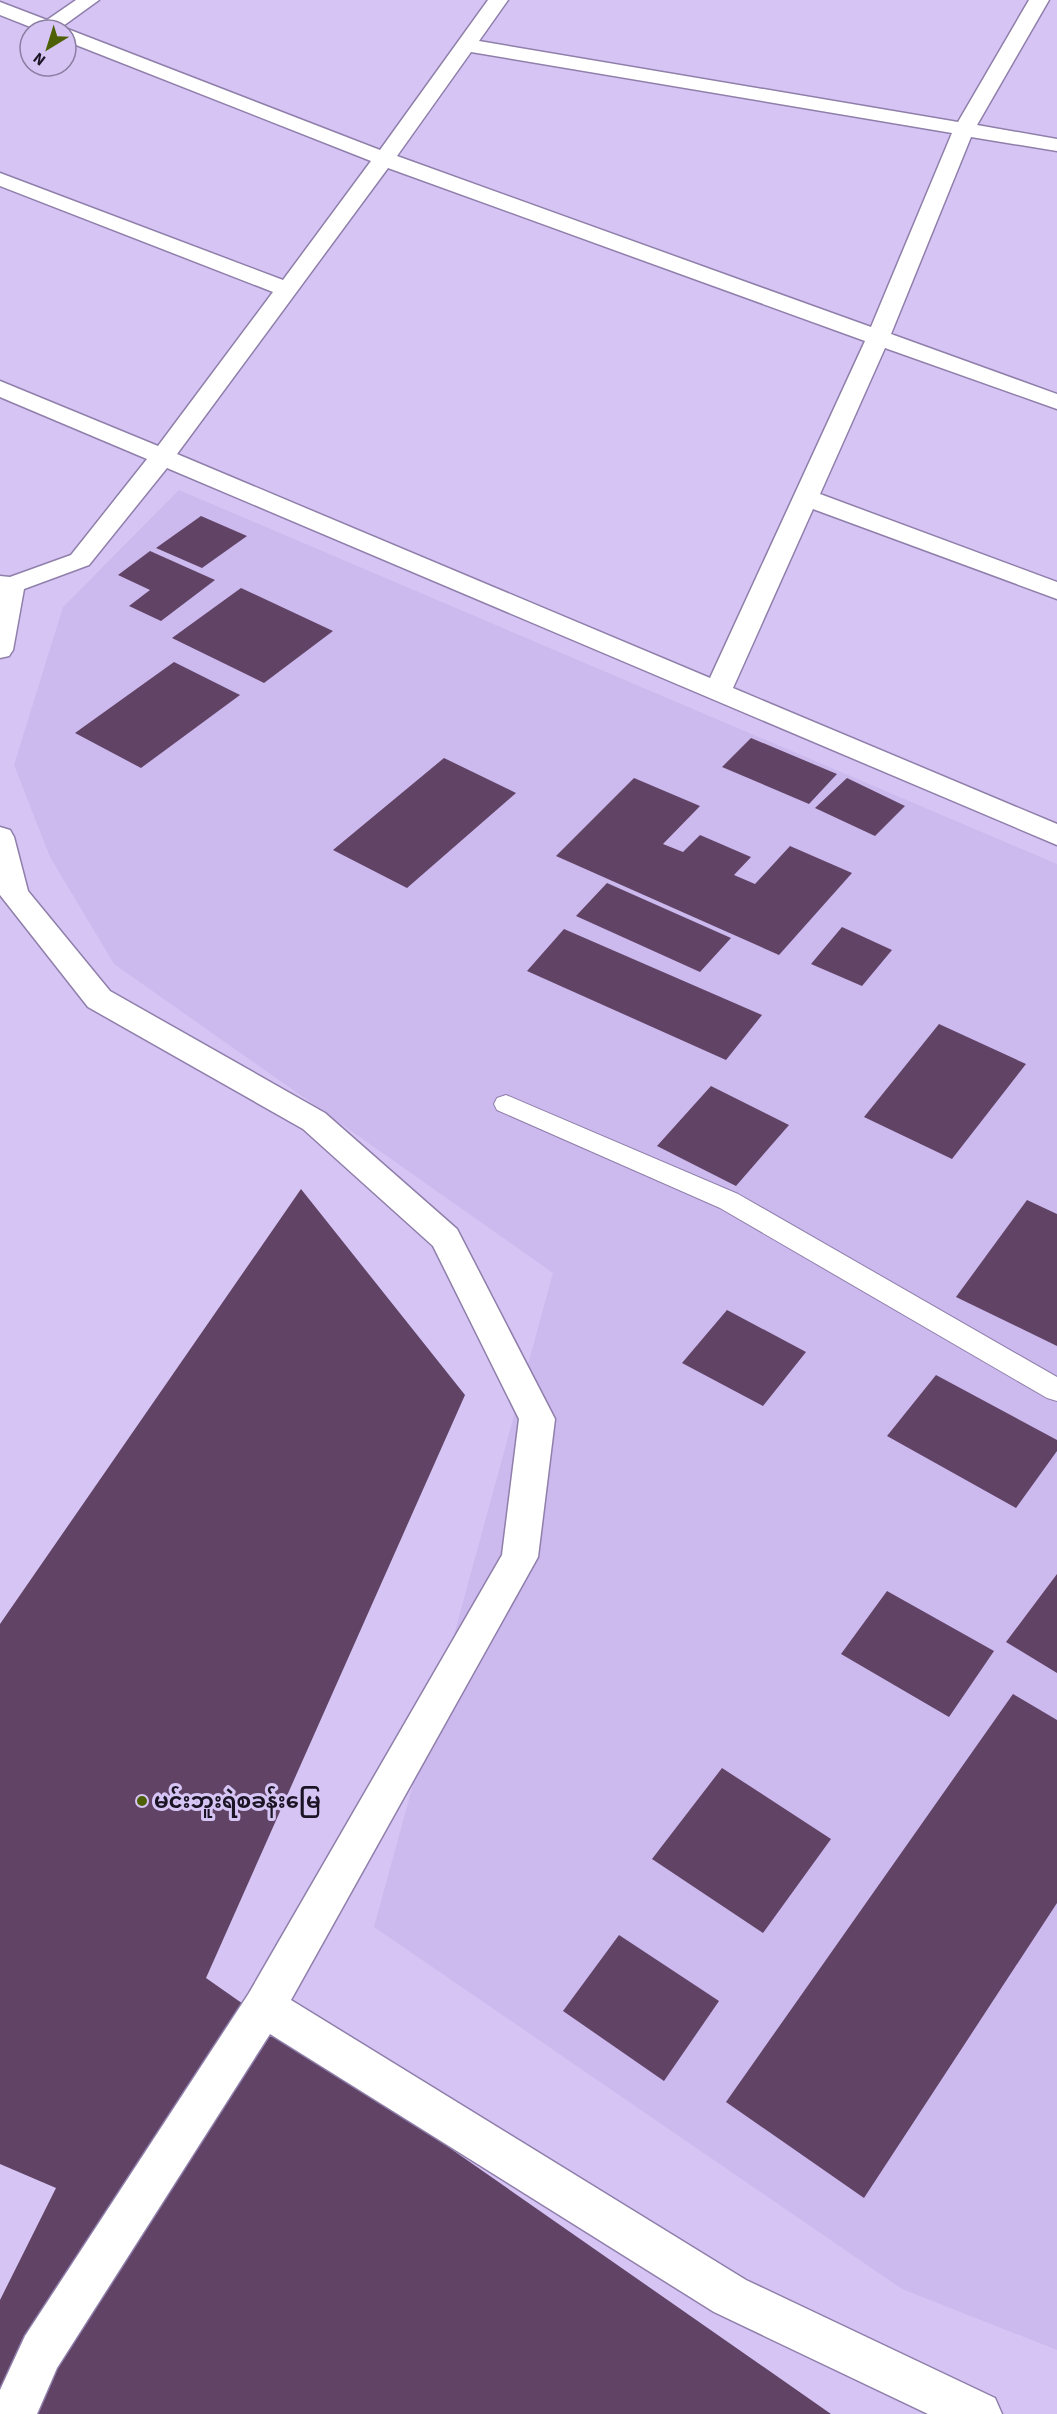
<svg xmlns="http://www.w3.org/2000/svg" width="1057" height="2414" font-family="'Source Sans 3','Noto Sans Myanmar',sans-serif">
  <rect width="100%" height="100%" fill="#d6c5f4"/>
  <path fill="#ccb9ee" d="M179,490L1057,864V2350L902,2289L374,1927L553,1273L114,964L50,857L14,765L63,607Z"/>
  <path fill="#614366" d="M201,516L247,536L202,568L156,548Z
    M150,551L215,580L161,621L129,606L150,590L118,575Z
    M241,588L333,631L264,683L172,638Z
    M174,662L240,695L141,768L75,733Z
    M751,738L837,774L809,804L722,767Z
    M444,758L516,793L407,888L333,850Z
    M634,778L700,806L663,844L683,852L700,835L751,857L734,875L755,884L790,846L852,873L779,955L556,856Z
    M847,778L905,806L875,836L815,808Z
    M607,883L731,938L700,972L576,916Z
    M842,927L892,950L862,986L811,964Z
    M564,929L762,1015L726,1060L527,971Z
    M939,1024L1026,1064L952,1159L864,1117Z
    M711,1086L789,1125L736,1186L657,1146Z
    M301,1189L465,1395L206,1978L831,2414H0V2300L56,2188L0,2164V1624Z
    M1027,1200L1057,1214V1346L956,1297Z
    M727,1310L806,1352L763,1406L682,1363Z
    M936,1375L1057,1440V1451L1016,1508L887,1436Z
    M1057,1574V1673L1006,1642Z
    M887,1591L994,1651L949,1717L841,1654Z
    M1013,1694L1057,1720V1903L864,2198L726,2102Z
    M722,1768L831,1839L763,1933L652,1859Z
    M619,1935L719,2001L664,2081L563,2011Z"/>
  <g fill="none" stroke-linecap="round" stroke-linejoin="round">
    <g stroke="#8f7faa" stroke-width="2">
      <path id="lane" d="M506,1095L738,1194L1057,1377V1401L1047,1398L720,1208L497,1110L494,1104L497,1098Z"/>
    </g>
    <g stroke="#8f7faa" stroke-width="3">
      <path id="street" d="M76,0H99L63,26L65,28L380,150L488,0H508L479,41L958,122L1029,0H1049L977,125L1057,139V151L971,137L891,334L1057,394V409L885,348L820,494L1057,582V599L813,509L733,688L1057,824V845L167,468L89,565L24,589L13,650L9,656L0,658V576L10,577L71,555L147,459L0,397V381L158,446L273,292L0,186V173L283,280L371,161L66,41V30H38L0,15V2L47,20ZM471,52L952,133L871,327L397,156ZM388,168L865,341L710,678L177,454Z
        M0,827L10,830L14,837L28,891L110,991L325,1113L457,1229L555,1419L538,1557L291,2000L746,2280L995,2398L1002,2414H928L714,2312L270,2034L57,2368L37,2414H0V2390L25,2336L249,1993L502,1555L519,1419L433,1246L303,1129L88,1007L0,895Z"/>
    </g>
    <use href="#lane" fill="#fff" fill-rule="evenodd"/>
    <use href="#street" fill="#fff" fill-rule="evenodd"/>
  </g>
  <circle fill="#4e6005" stroke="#d6c5f4" stroke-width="2" cx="142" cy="1801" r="6"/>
  <g text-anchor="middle" stroke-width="6" stroke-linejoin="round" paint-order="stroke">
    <g font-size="21" font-weight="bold" fill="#1b1425" stroke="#d6c5f4" text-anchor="start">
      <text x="154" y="1808">မင်းဘူးရဲစခန်းမြေ</text>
    </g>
  </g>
  <g transform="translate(48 48) rotate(218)"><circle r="28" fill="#d6c5f4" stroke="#8b7ea1" stroke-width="1.5"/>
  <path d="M0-4.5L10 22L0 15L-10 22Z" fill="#4e6005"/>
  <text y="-9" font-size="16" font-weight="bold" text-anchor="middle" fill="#1b1425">N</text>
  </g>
</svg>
